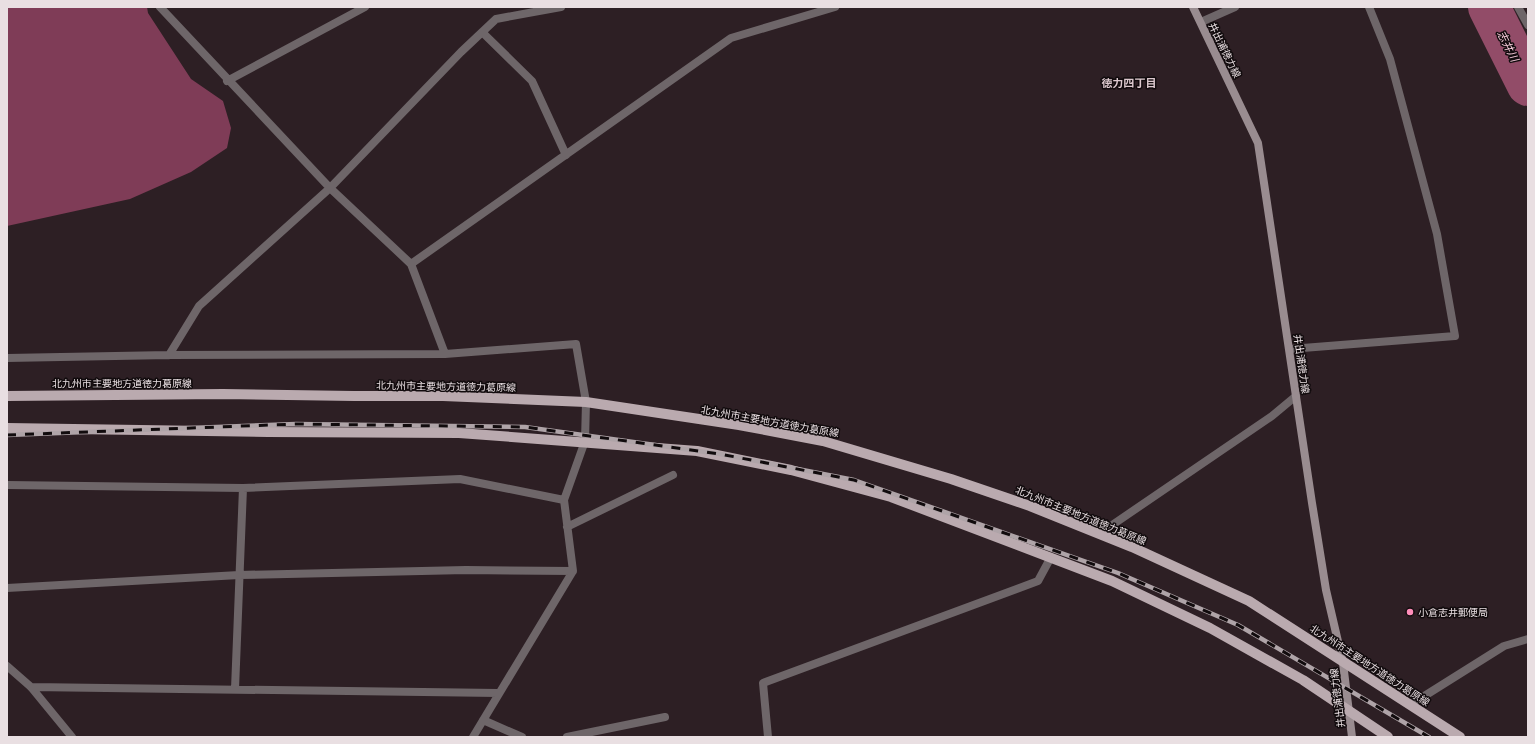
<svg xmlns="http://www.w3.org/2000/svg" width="1535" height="744" font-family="'Golos Text','Noto Sans JP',sans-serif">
  <rect width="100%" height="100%" fill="#2d1f24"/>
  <path fill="#7f3c57" d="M7,7H147L148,13L191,79L223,101L231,128L227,148L191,172L130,199L7,226Z"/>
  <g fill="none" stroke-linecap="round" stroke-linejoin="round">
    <path stroke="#924c68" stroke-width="42" d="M1489,7L1528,85"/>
    <path stroke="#6e6669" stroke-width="8" d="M160,7L330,188L411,264L445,354L576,344L586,402L585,441L564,500L573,571L473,737
      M1518,7L1528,25
      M1201,22L1235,7
      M482,32L532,81L566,155
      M227,81L365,7
      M411,264L731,38L835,7
      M1290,349L1455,336L1437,234L1390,59L1369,7
      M169,355L199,306L330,188L461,52L496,19L561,7
      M7,358L169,355L445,354
      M7,485L243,488L460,479L564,500
      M567,527L673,475
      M1099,534L1272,416L1296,396
      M7,588L239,575L466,570L573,571
      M7,666L31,687L72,737
      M31,687L498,693
      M235,689L243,488
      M1410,705L1504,646L1528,639
      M483,720L522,737
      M567,737L665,717
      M768,737L763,683L1038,581L1051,557"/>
    <path stroke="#998c90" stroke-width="8" d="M1193,7L1258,143L1312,503L1326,590L1343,663L1352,737"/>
    <path stroke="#baaaaf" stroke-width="10" d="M7,396L223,394L354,396H443L586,402L739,425L823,441L951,479L1030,506L1132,547L1249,601L1460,737
      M7,428L268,432L459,433L697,451L791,470L891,497L1112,581L1210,628L1303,680L1388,737"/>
    <g stroke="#afa4a8" stroke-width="4.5">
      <path id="rail" d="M7,435L296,424L525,427L720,454L854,480L1118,573L1238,625L1429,737"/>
    </g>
    <use href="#rail" stroke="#110b0d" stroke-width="3" stroke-dasharray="9" stroke-linecap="butt"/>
  </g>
  <circle fill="#ff8eba" stroke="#110b0d" stroke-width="1.5" cx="1410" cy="612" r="4"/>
  <g text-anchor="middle" stroke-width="3" stroke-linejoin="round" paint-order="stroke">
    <g font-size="10" fill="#e9dfe2" stroke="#110b0d">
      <text transform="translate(1225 50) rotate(64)" y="4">井出浦徳力線</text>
      <text transform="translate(1302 364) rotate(82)" y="4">井出浦徳力線</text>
      <text x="122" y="387">北九州市主要地方道徳力葛原線</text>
      <text transform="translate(446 386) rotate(1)" y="4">北九州市主要地方道徳力葛原線</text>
      <text transform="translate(770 421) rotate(10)" y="4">北九州市主要地方道徳力葛原線</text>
      <text transform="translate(1081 515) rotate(22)" y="4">北九州市主要地方道徳力葛原線</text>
      <text transform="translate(1370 665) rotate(33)" y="4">北九州市主要地方道徳力葛原線</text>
      <text transform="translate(1337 698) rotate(-97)" y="4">井出浦徳力線</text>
    </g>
    <g font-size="10" fill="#e9dfe2" stroke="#110b0d" text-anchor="start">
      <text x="1418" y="616">小倉志井郵便局</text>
    </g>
    <g font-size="11" font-style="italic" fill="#f6cbda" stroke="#110b0d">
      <text transform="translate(1508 46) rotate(63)" y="4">志井川</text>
    </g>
    <g font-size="11" font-weight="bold" fill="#ddc9cf" stroke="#110b0d">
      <text x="1129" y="87">徳力四丁目</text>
    </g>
  </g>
  <rect width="1535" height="744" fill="none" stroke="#e9dfe2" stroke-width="16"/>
</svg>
